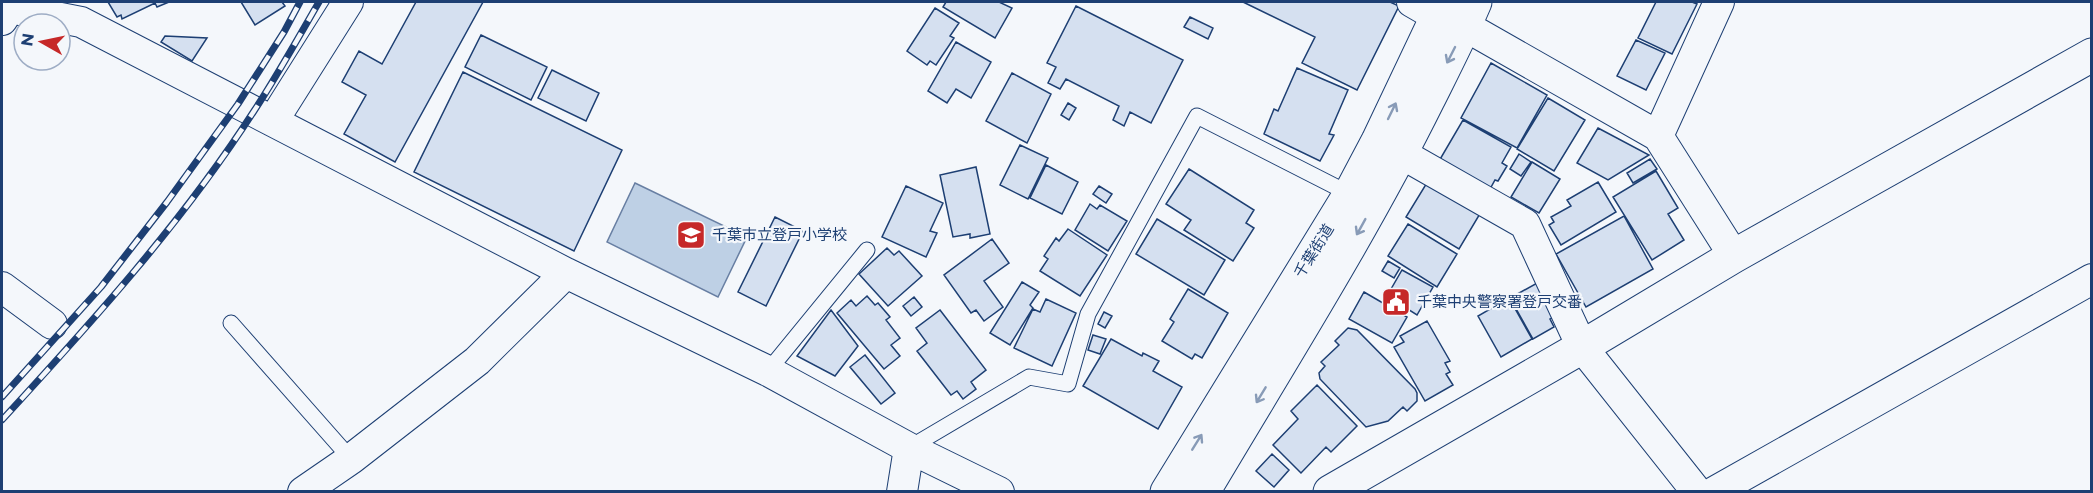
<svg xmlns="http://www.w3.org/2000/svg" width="2093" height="493" font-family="Montserrat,'Noto Sans JP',sans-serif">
  <rect width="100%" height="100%" fill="#f4f7fb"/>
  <path fill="#bed0e5" stroke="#687fa3" stroke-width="1.5" d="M635,183L747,237L718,297L607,242Z"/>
  <path fill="#d5e0f0" stroke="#1d3f73" stroke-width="1.5" d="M108,2H169L157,7L155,3L122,19L121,15L117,17Z
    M241,2H282L285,6L255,25Z
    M416,2H483L395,162L344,134L366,95L342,82L359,51L382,64Z
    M946,2H999L1012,8L995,38L943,7Z
    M1243,2H1390L1399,6L1357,90L1302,63L1315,37Z
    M1656,2H1692L1697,4L1672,54L1638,38Z
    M1076,6L1183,60L1151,123L1130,112L1124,126L1113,120L1119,106L1066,79L1060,89L1048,83L1056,67L1047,63Z
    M935,8L959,23L950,36L954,38L936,65L930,61L927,65L907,51Z
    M1190,17L1213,28L1208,39L1184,27Z
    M481,35L547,67L531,100L465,67Z
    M165,36L207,38L192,61L161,42Z
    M1636,40L1665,53L1646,90L1617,76Z
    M956,42L991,62L971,98L956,89L947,103L928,91Z
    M1491,63L1547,95L1517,148L1461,118Z
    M1297,68L1348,90L1329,134L1334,135L1320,161L1264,134L1274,109L1278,111Z
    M552,70L599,93L586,121L538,98Z
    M463,72L622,150L574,251L414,172Z
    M1012,73L1051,94L1027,143L986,121Z
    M1548,98L1585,120L1554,171L1517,149Z
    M1068,103L1076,108L1069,120L1061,115Z
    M1463,120L1511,147L1502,163L1507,166L1498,181L1495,180L1490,189L1439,161Z
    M1598,128L1649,155L1608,180L1577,163Z
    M1020,145L1048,158L1028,199L1000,185Z
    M1519,154L1531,162L1521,176L1510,169Z
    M1650,159L1657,169L1633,183L1627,173Z
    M1532,162L1560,179L1539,213L1511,197Z
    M1046,165L1078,182L1062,214L1030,198Z
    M976,167L990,234L970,238V234L953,237L940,175Z
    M1189,169L1254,210L1246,223L1254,228L1233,261L1184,230L1191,220L1166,204Z
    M1656,171L1678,208L1668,214L1684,240L1652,260L1613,197Z
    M1428,181L1481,212L1459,249L1406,217Z
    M1598,182L1616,212L1561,245L1549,225L1554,222L1551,217L1571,206L1567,200Z
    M906,186L943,203L930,231L937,233L926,257L882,237Z
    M1099,186L1112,194L1106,203L1093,194Z
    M1090,204L1097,209L1100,205L1127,221L1108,251L1075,230Z
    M1624,216L1653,269L1586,307L1556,254Z
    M775,217L803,231L766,306L738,292Z
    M1157,219L1225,260L1204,295L1136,254Z
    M1408,224L1457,254L1437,287L1388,256Z
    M1068,229L1107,255L1080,296L1040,271L1048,259L1044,256L1056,238L1059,241Z
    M992,239L1009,263L984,281L1003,307L984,321L976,310L971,313L944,275Z
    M887,248L894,255L899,251L922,276L888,306L859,274Z
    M1388,261L1400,268L1394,278L1382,271Z
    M1402,270L1433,287L1417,315L1387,296Z
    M1022,282L1039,292L1030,305L1033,308L1010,345L990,333Z
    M1539,282L1558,315L1550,319L1554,327L1533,339L1510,298Z
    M1188,289L1228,313L1202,358L1195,354L1192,359L1162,341L1174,322L1170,319Z
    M1364,292L1407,317L1392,343L1349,319Z
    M867,296L875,305L878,303L890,317L886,320L900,338L891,345L900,356L884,369L837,313L851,300L856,306Z
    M914,297L922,307L911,316L903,306Z
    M1509,298L1532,339L1501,357L1478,316Z
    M1046,299L1076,313L1052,366L1014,348L1033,309L1040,312Z
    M831,310L858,346L835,376L797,356Z
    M940,310L986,370L971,382L976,389L963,399L957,391L951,395L917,351L927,343L916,328Z
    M1104,312L1112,316L1105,328L1098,324Z
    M1427,321L1450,361L1445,363L1450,372L1446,374L1453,385L1425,401L1394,347L1404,342L1400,336Z
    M1348,328L1357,330L1415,389L1417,393V401L1407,411L1403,407L1388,421L1366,427L1320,379L1319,373L1325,366L1321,362L1339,345L1335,341Z
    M1093,335L1106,339L1100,354L1088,350Z
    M1111,339L1142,356L1143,353L1159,361L1153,371L1182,387L1158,429L1083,386Z
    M865,355L895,393L881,404L850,367Z
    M1317,385L1357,426L1331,452L1326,447L1301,473L1273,445L1298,419L1291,411Z
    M1272,454L1289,470L1274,487L1256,471Z"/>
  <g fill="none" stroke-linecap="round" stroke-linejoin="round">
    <g stroke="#1d3f73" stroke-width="17">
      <path id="service" d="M231,323L351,459
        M768,371L867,250
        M909,448L1029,377L1068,384L1088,314L1197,116L1350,194"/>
    </g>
    <g stroke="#1d3f73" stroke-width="32">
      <path id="minor" d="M1412,2L1438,17L1465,26L1658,136L1734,256
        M2,20L10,8L81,22L566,273L768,371L909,448L999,492
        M273,121L348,2
        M1658,136L1719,2
        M1381,142L1525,224L1582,347L1697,492
        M2,287L52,324
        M303,492L351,459L477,361L566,273
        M902,492L909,448
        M1714,492L2092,279"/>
    </g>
    <g stroke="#1d3f73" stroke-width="35">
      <path id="tertiary" d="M2,11L24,2
        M1330,492L1582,347L1734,256L2092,55"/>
    </g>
    <g stroke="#1d3f73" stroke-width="35">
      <path id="trunk" d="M1167,492L1350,194L1378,141L1444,2
        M1203,492C1280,362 1361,235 1428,100C1444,68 1461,35 1475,2"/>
    </g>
    <use href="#service" stroke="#f4f7fb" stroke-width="15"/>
    <use href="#minor" stroke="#f4f7fb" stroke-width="30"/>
    <use href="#tertiary" stroke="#f4f7fb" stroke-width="33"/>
    <use href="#trunk" stroke="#f4f7fb" stroke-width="33"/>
    <g stroke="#1d3f73" stroke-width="7">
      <path id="rail" d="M2,397L101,287L167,202L238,104L284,32L300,2
        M2,420C91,323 182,223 254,111C277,76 298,38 319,2"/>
    </g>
    <use href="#rail" stroke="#f4f7fb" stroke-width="4.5" stroke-dasharray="14" stroke-linecap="butt"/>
  </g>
  <defs><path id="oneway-shaft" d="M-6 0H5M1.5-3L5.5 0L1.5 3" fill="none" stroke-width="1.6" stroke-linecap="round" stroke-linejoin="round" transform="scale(1.5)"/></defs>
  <g stroke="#889bb7">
    <use href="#oneway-shaft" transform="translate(1451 55) rotate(117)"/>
    <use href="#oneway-shaft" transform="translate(1392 111) rotate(-64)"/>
    <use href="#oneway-shaft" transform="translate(1361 227) rotate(119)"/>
    <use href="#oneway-shaft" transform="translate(1261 395) rotate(121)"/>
    <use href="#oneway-shaft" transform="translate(1197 442) rotate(-58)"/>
  </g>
  <defs>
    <g id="school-square" transform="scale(1.5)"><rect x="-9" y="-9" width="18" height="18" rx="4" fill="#c62828" stroke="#f4f7fb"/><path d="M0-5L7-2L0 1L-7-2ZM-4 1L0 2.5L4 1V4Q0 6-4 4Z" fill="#fff"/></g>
    <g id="civic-square" transform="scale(1.5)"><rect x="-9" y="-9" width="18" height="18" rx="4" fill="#c62828" stroke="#f4f7fb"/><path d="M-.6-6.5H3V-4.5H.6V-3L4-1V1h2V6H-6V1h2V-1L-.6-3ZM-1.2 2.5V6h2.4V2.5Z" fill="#fff"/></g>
  </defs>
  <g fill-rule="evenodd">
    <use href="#school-square" x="691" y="235"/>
    <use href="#civic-square" x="1396" y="302"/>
  </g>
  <g text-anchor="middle" stroke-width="4.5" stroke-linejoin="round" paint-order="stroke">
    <g font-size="15" fill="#1d3f73" stroke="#f4f7fb" text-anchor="start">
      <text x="712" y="240">千葉市立登戸小学校</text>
      <text x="1417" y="307">千葉中央警察署登戸交番</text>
    </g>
    <g font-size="15" fill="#1d3f73" stroke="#f4f7fb">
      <text transform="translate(1314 251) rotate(-58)" y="5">千葉街道</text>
    </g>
  </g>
  <rect width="2093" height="493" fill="none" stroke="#1d3f73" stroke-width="6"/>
  <g transform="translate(42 42) rotate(279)"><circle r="28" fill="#f4f7fb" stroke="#9eadc5" stroke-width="1.5"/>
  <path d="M0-4.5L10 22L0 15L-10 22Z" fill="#c62828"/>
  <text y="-9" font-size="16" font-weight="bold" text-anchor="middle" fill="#1d3f73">N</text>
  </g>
</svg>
